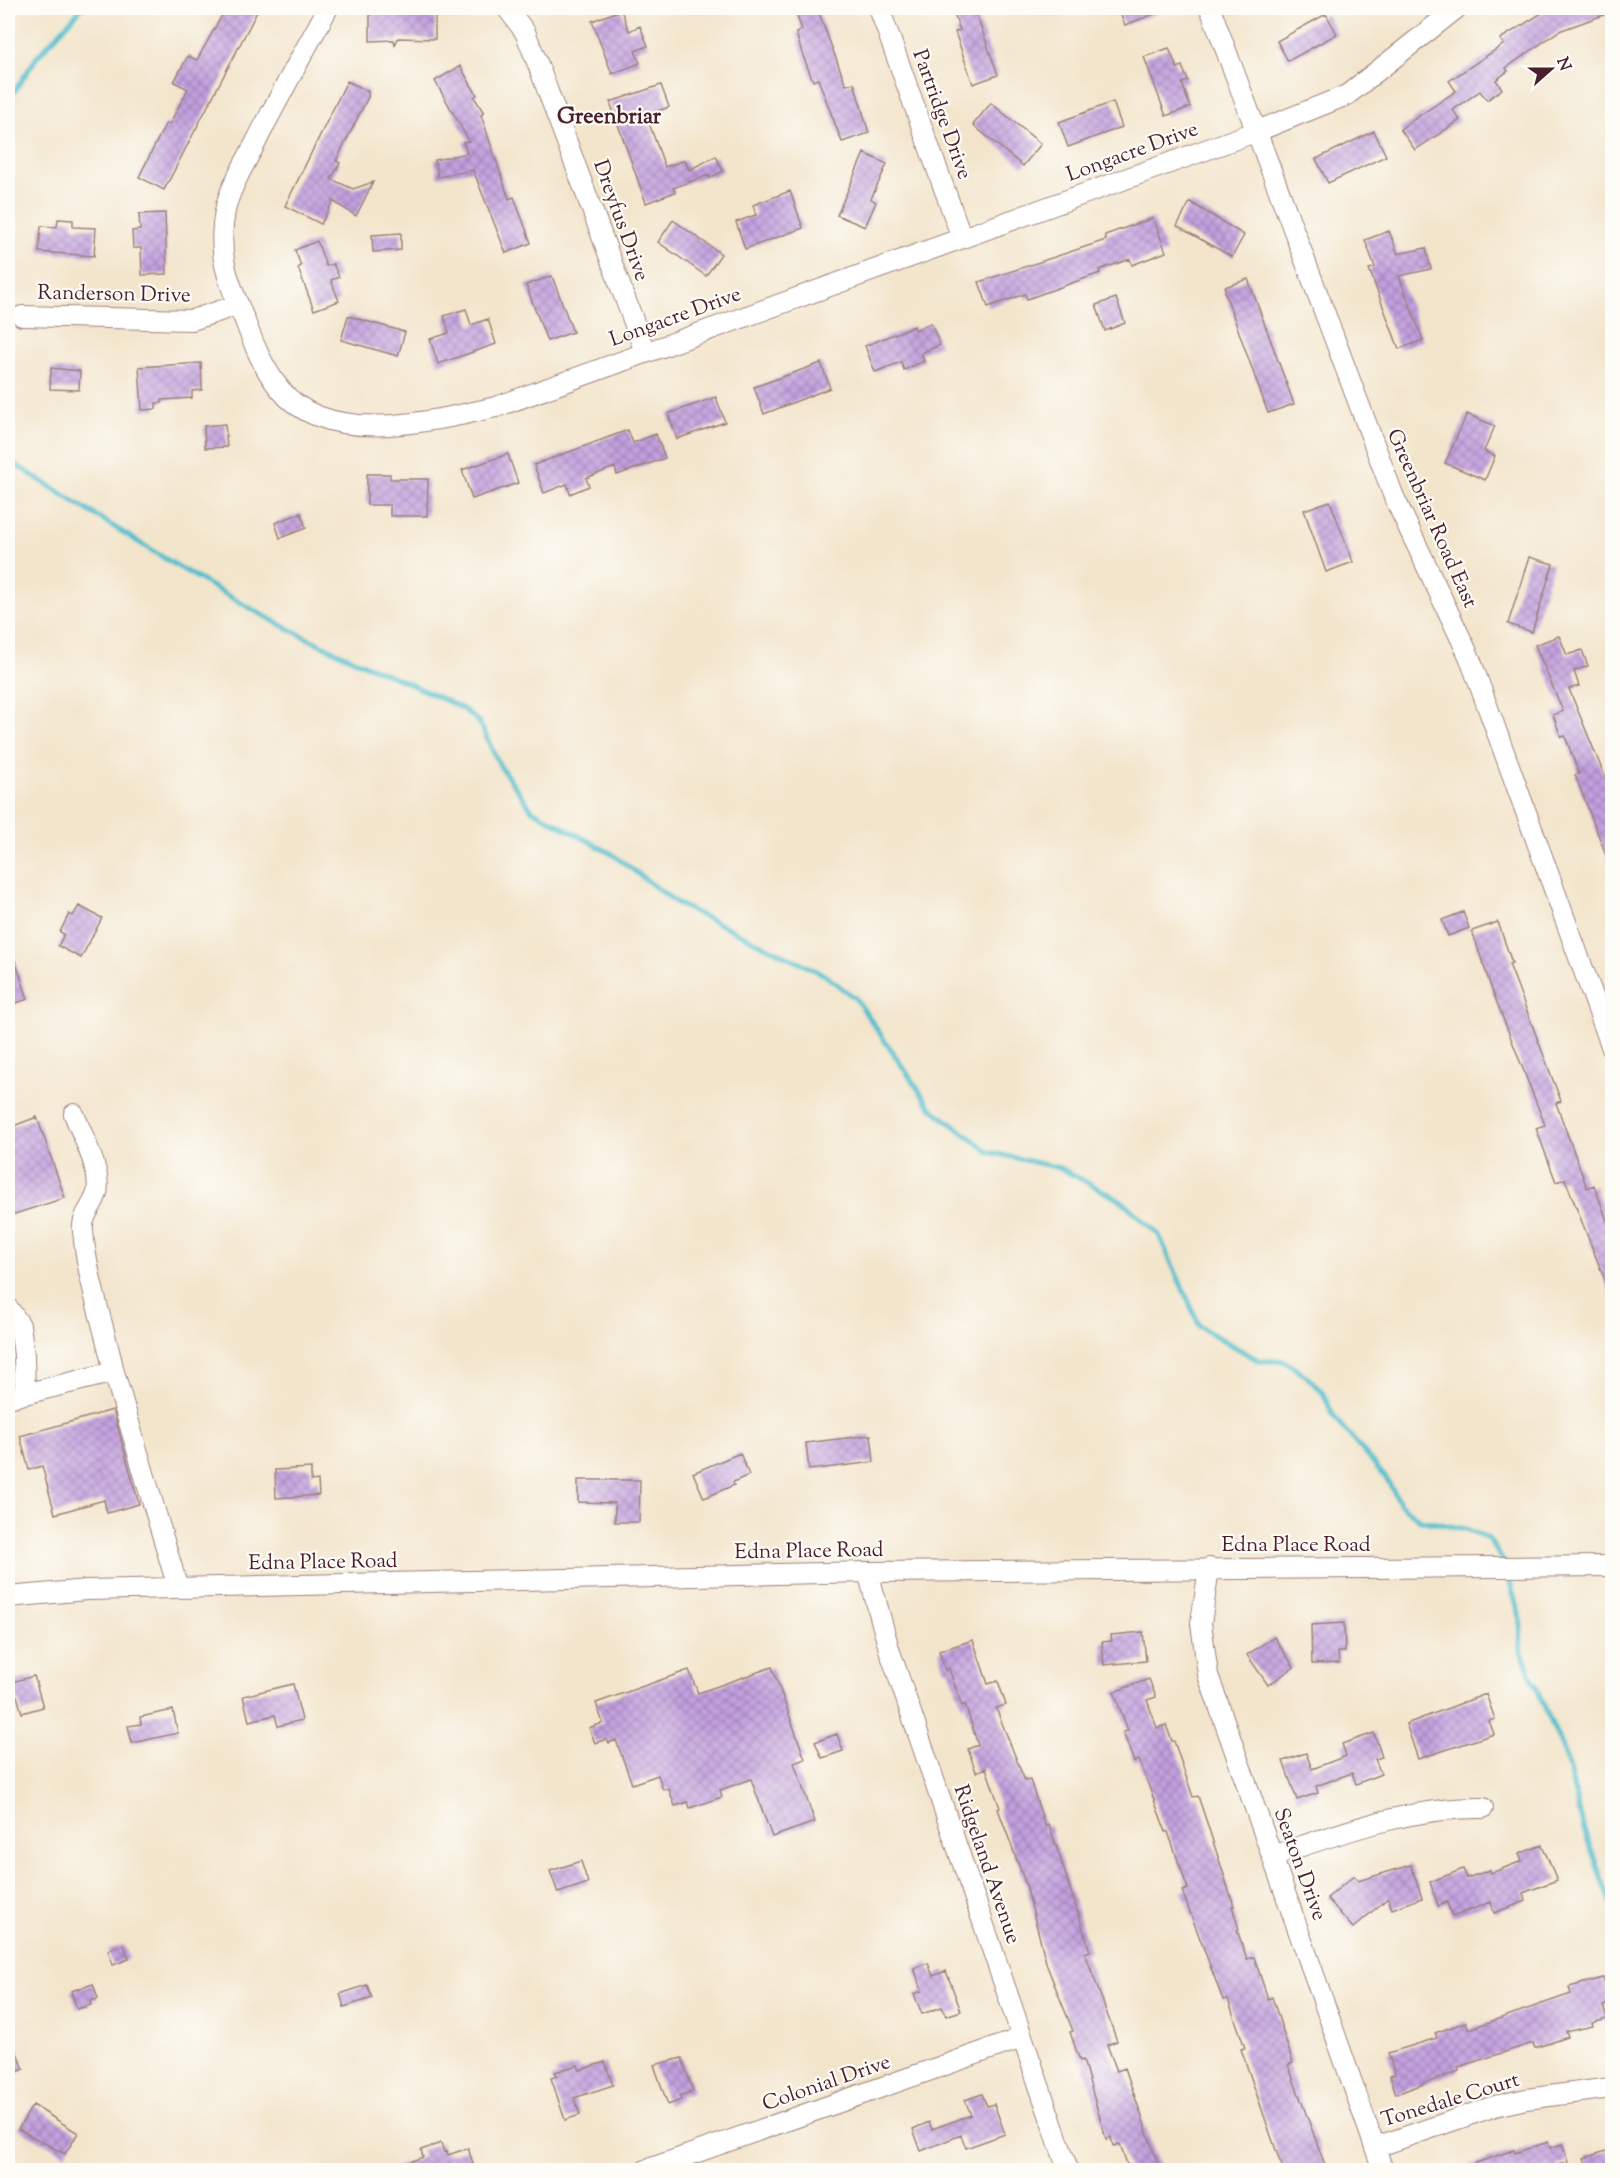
<svg xmlns="http://www.w3.org/2000/svg" width="1620" height="2178" font-family="'Sorts Mill Goudy',serif">
  <defs>
    <pattern id="building-cross-hatch" width="8" height="8" patternUnits="userSpaceOnUse" patternTransform="scale(1.5)"><rect width="8" height="8" fill="#c2a0df"/><path d="M0 0l8 8M0 8l8-8" fill="none" stroke="#a082b5"/></pattern>
  </defs>
  <rect width="100%" height="100%" fill="#fdfcf7"/>
  <filter id="ink" filterUnits="userSpaceOnUse"><feTurbulence type="fractalNoise" baseFrequency=".0167" numOctaves="2"/><feDisplacementMap in="SourceGraphic" scale="12" xChannelSelector="R" yChannelSelector="G"/><feConvolveMatrix kernelMatrix="1 2 1 2 8 2 1 2 1" color-interpolation-filters="sRGB"/></filter>
  <filter id="wash" filterUnits="userSpaceOnUse"><feTurbulence type="fractalNoise" baseFrequency=".008" numOctaves="4" result="noise"/><feDisplacementMap in="SourceGraphic" scale="24" xChannelSelector="R" yChannelSelector="G"/><feGaussianBlur stdDeviation="1.35" result="paint"/><feColorMatrix in="noise" values="0 0 0 0 0 0 0 0 0 0 0 0 0 0 0 0 0 1.4 0 .05"/><feComposite in="paint" operator="in"/></filter>
  <g filter="url(#wash)">
    <rect width="100%" height="100%" fill="#f3e5cc"/>
    <g fill="none" stroke-linecap="round" stroke-linejoin="round">
      <path stroke="#52becc" stroke-width="5" d="M8,101L37,57L82,8
        M8,460C105,520 199,584 301,635C354,662 410,682 463,709L479,722L500,766L532,810L612,854L678,904L825,975L856,999L931,1108L989,1152L1060,1168L1122,1201L1159,1235L1200,1327L1260,1361H1284L1306,1376L1322,1391L1334,1417L1386,1478L1401,1505L1420,1520L1466,1529L1488,1538L1503,1561
        M1506,1570L1521,1620L1520,1649L1566,1757L1584,1830L1612,1907"/>
    </g>
    <g id="blocks">
      <path fill="url(#building-cross-hatch)" d="M226,8H259L164,190L139,177L166,123L169,125L188,89L174,82L188,56L197,60Z
        M418,8V12H435V39L398,38L395,45L394,40L370,41V13Z
        M794,8H817L846,85L854,83L869,133L842,142L818,79L813,81L802,53L796,33L802,30Z
        M952,8H974L998,75L973,84L955,32L960,30Z
        M1118,8H1167L1168,9L1125,25Z
        M1550,8H1612V12L1559,31L1506,68L1508,71L1496,80L1502,89L1487,100L1480,91L1453,110L1460,120L1415,150L1400,129L1456,91L1449,81L1504,44L1500,39Z
        M621,10L629,31L640,26L648,46L635,51L640,63L612,74L592,21Z
        M1326,14L1337,34L1288,61L1277,41Z
        M1169,48L1177,68L1182,66L1188,81L1182,83L1190,107L1166,116L1144,57Z
        M460,66L477,95L474,97L484,113L481,115L509,199L514,197L531,243L506,253L473,170L438,177L435,160L467,153L463,142L469,141L435,81Z
        M347,81L368,91V97L336,161L340,163L331,179L353,189L373,182L356,216L333,201L321,224L285,206Z
        M661,85L669,107L646,115L665,167L685,160L689,170L716,156L723,171L710,178L709,175L673,188L675,192L646,203L610,102Z
        M1113,102L1122,127L1068,147L1059,122Z
        M991,103L1041,144L1023,166L973,125Z
        M1374,131L1386,156L1328,183L1316,159Z
        M864,153L887,164L871,199L876,202L865,227L837,215Z
        M790,191L803,228L745,249L736,222L756,215L753,205Z
        M1190,202L1244,235L1232,257L1177,226Z
        M165,213L167,274L142,275L141,248H133L132,231L140,230L139,214Z
        M1153,218L1166,252L1132,265L1130,259L1099,270L1100,273L1027,299L1025,294L988,307L979,282L1106,240L1105,235Z
        M58,219L73,220V227L96,228L94,256L39,252L41,226L57,227Z
        M673,220L721,254L706,276L658,242Z
        M1389,231L1398,254L1426,248L1431,269L1399,276L1423,340L1399,349L1369,269L1375,267L1365,240Z
        M401,233V250L373,252L372,235Z
        M317,241L326,266L333,264L339,277L331,280L339,301L314,310L298,268L301,266L295,250Z
        M552,276L573,332L547,341L526,285Z
        M1248,279L1294,404L1268,413L1225,293V287Z
        M1116,298L1125,323L1105,331L1096,305Z
        M466,309L471,325L488,319L496,344L438,364L430,339L449,333L444,316Z
        M348,316L405,332L398,356L341,340Z
        M931,323L940,345L921,353L924,361L904,370L901,362L875,372L865,346L914,326L915,330Z
        M201,363L202,390L192,391V398L162,400V403H156V409L142,410L139,367Z
        M821,363L830,388L764,414L754,387Z
        M51,368L80,371L79,390L50,389Z
        M716,397L725,422L677,439L668,414Z
        M1467,414L1495,426L1484,451L1495,456L1485,480L1445,463Z
        M225,424L227,447L205,448L204,426Z
        M628,430L633,443L656,434L665,458L617,475L615,467L586,478L589,486L570,494L567,484L544,493L534,465Z
        M508,454L518,483L472,499L462,470Z
        M367,474H390V479H428L427,516H390V505H367Z
        M1330,501L1353,562L1326,572L1304,510Z
        M301,513L306,528L280,538L275,523Z
        M1529,557L1553,564L1532,632L1508,624Z
        M1559,636L1567,655L1582,650L1588,666L1574,671L1579,686L1569,689L1608,784L1612,783V870L1575,775L1579,774L1565,736L1561,737L1553,715L1563,711L1535,645Z
        M79,906L102,918L81,958L58,946L64,934L60,932L69,914L73,916Z
        M1463,912L1469,928L1448,936L1442,920Z
        M1498,922L1512,963L1509,964L1561,1101L1556,1103L1587,1188L1594,1185L1612,1234V1298L1565,1179L1556,1182L1536,1128L1545,1125L1492,990L1472,931Z
        M10,946L28,999L8,1006V947Z
        M37,1117L65,1198L8,1216V1128Z
        M113,1410L139,1504L107,1513L104,1500L55,1514L42,1466L29,1470L20,1436Z
        M871,1435L874,1462L809,1470L806,1443Z
        M740,1453L749,1475L733,1482L734,1485L704,1498L693,1473Z
        M311,1468V1481L318,1480L319,1495L276,1498L275,1470Z
        M578,1480H640L639,1522H615V1503L578,1502Z
        M1344,1623L1345,1652H1338L1339,1663L1312,1664L1311,1625Z
        M1143,1632L1146,1661L1104,1665L1102,1642L1112,1641L1111,1635Z
        M1274,1637L1294,1667L1268,1685L1247,1655Z
        M973,1640L988,1684L998,1681L1006,1705L996,1708L1025,1781L1030,1780L1045,1826L1049,1825L1059,1854L1090,1951L1085,1953L1117,2041L1107,2045L1117,2071L1125,2068L1160,2170H1129L1120,2144L1113,2146L1111,2137L1106,2139L1083,2060L1080,2061L1070,2032L1073,2031L1047,1966L1026,1885L998,1809L1000,1808L986,1768L976,1772L968,1749L978,1745L965,1704L962,1706L949,1669L945,1670L939,1651Z
        M772,1667L805,1759L794,1763L815,1822L772,1837L751,1779L720,1790L722,1797L690,1808L688,1802L675,1806L669,1789L663,1790L658,1775L632,1784L616,1740L609,1743L607,1739L595,1743L589,1728L603,1723L596,1703L689,1670L698,1693Z
        M34,1676L43,1707L22,1713L17,1696L8,1699V1683Z
        M1149,1679L1156,1697L1147,1700L1157,1728L1166,1725L1172,1741H1174L1193,1797L1198,1796L1208,1826L1234,1906H1232L1239,1929L1237,1930L1247,1959L1254,1957L1268,1999L1272,1997L1293,2063L1288,2065L1325,2165L1320,2167L1321,2170H1284L1279,2159L1241,2049L1245,2048L1228,1999L1223,2000L1182,1891L1188,1889L1168,1832H1166L1139,1760L1134,1762L1123,1732L1128,1731L1114,1692Z
        M293,1684L302,1720L278,1726L275,1715L249,1721L243,1696Z
        M1486,1694L1495,1719L1489,1721L1494,1734L1418,1759L1406,1724Z
        M173,1710L178,1733L132,1743L128,1726L141,1724L140,1717Z
        M1374,1733L1382,1757L1375,1759L1381,1774L1356,1784L1352,1773L1316,1786L1318,1793L1297,1800L1283,1761L1306,1753L1312,1769L1346,1756L1342,1744Z
        M837,1734L843,1751L822,1758L815,1742Z
        M1542,1845L1557,1880L1523,1893L1526,1901L1494,1913L1491,1902L1452,1917L1447,1902L1438,1906L1430,1882L1463,1869L1467,1878L1490,1870L1491,1873L1522,1861L1519,1854Z
        M581,1861L588,1883L558,1893L550,1871Z
        M1411,1865L1422,1898L1392,1909L1388,1898L1353,1928L1327,1898L1354,1876L1358,1881Z
        M124,1945L129,1959L113,1965L108,1950Z
        M928,1963L933,1976L946,1971L961,2011L946,2016L942,2007L922,2014L914,1994L922,1991L914,1968Z
        M1603,1978L1610,2004L1603,2006L1607,2019L1592,2023L1593,2026L1566,2032L1568,2037L1535,2048L1533,2043L1458,2067L1459,2071L1396,2094L1390,2076L1395,2074L1388,2053L1437,2038L1435,2033L1466,2022L1469,2029L1571,1994L1569,1987Z
        M93,1984L98,1999L90,2001L91,2005L77,2009L71,1991Z
        M367,1985L372,1998L344,2007L340,1994Z
        M8,2032L24,2069L8,2076Z
        M682,2058L693,2091L679,2096L681,2100L668,2105L654,2065Z
        M605,2062L613,2085L574,2098L580,2115L565,2120L551,2078L557,2076L555,2072L578,2065L580,2070Z
        M982,2094L987,2106L994,2104L1005,2134L966,2148L961,2135L921,2151L913,2129L929,2122L932,2129L971,2115L965,2100Z
        M33,2105L78,2133L65,2154L18,2129Z
        M1548,2142L1550,2148L1562,2144L1568,2162L1558,2165L1560,2170H1462L1461,2168L1514,2150L1515,2153Z
        M441,2143L444,2152L447,2151L448,2155L468,2148L473,2164L452,2170H392V2168L423,2157L421,2150Z
        M1609,2150L1612,2170H1589L1584,2158Z"/>
    </g>
  </g>
  <g filter="url(#ink)">
    <use href="#blocks" fill-opacity="0" stroke="#9e827c" stroke-width="1.5"/>
    <g fill="none" stroke-linecap="round" stroke-linejoin="round">
      <g stroke="#9e827c" stroke-width="22">
        <path id="minor" d="M328,8C303,53 278,98 255,144C245,163 231,186 226,206C216,253 227,278 245,321C254,345 263,368 280,389C327,448 433,421 496,407L1255,132L1347,95L1457,8
          M507,8L525,32L537,62L645,352
          M879,8L962,238
          M1210,8L1394,497L1469,656L1612,1048
          M22,316L192,320L238,305
          M74,1114C82,1135 102,1172 97,1193C93,1207 81,1216 83,1231C87,1279 104,1325 114,1372
          M8,1308L20,1325L24,1355L25,1394
          M8,1398L114,1372L178,1588
          M1209,1568L1201,1623L1208,1675L1383,2170
          M868,1572L889,1649L1068,2170
          M8,1597L87,1590L868,1572L1612,1566
          M1272,1856C1341,1833 1410,1807 1483,1808
          M1376,2147L1495,2106L1526,2099L1611,2088
          M646,2170L1022,2038"/>
      </g>
      <use href="#minor" stroke="#fff" stroke-width="20"/>
    </g>
  </g>
  <g text-anchor="middle" stroke-width="4.5" stroke-linejoin="round" paint-order="stroke">
    <g font-size="21" fill="#4a1f2b" stroke="#fdfcf7">
      <text transform="translate(943 114) rotate(70)" y="7">Partridge Drive</text>
      <text transform="translate(1132 151) rotate(-20)" y="7">Longacre Drive</text>
      <text transform="translate(622 220) rotate(70)" y="7">Dreyfus Drive</text>
      <text transform="translate(114 293) rotate(1)" y="7">Randerson Drive</text>
      <text transform="translate(675 316) rotate(-20)" y="7">Longacre Drive</text>
      <text transform="translate(1433 518) rotate(66)" y="7">Greenbriar Road East</text>
      <text x="1296" y="1551">Edna Place Road</text>
      <text transform="translate(809 1550) rotate(-1)" y="7">Edna Place Road</text>
      <text transform="translate(323 1561) rotate(-1)" y="7">Edna Place Road</text>
      <text transform="translate(988 1864) rotate(71)" y="7">Ridgeland Avenue</text>
      <text transform="translate(1301 1864) rotate(70)" y="7">Seaton Drive</text>
      <text transform="translate(826 2082) rotate(-19)" y="7">Colonial Drive</text>
      <text transform="translate(1450 2099) rotate(-17)" y="7">Tonedale Court</text>
    </g>
    <g font-size="22" font-weight="bold" fill="#4a1f2b" stroke="#fdfcf7">
      <text x="609" y="123">Greenbriar</text>
    </g>
  </g>
  <rect width="1620" height="2178" fill="none" stroke="#fdfcf7" stroke-width="30"/>
  <g transform="translate(1551 69) rotate(69)" stroke="#fdfcf7" stroke-width="4.5" paint-order="stroke">
  <path d="M0-4.5L10 22L0 15L-10 22Z" fill="#4a1f2b"/>
  <text y="-9" font-size="16" font-weight="bold" text-anchor="middle" fill="#4a1f2b">N</text>
  </g>
</svg>
